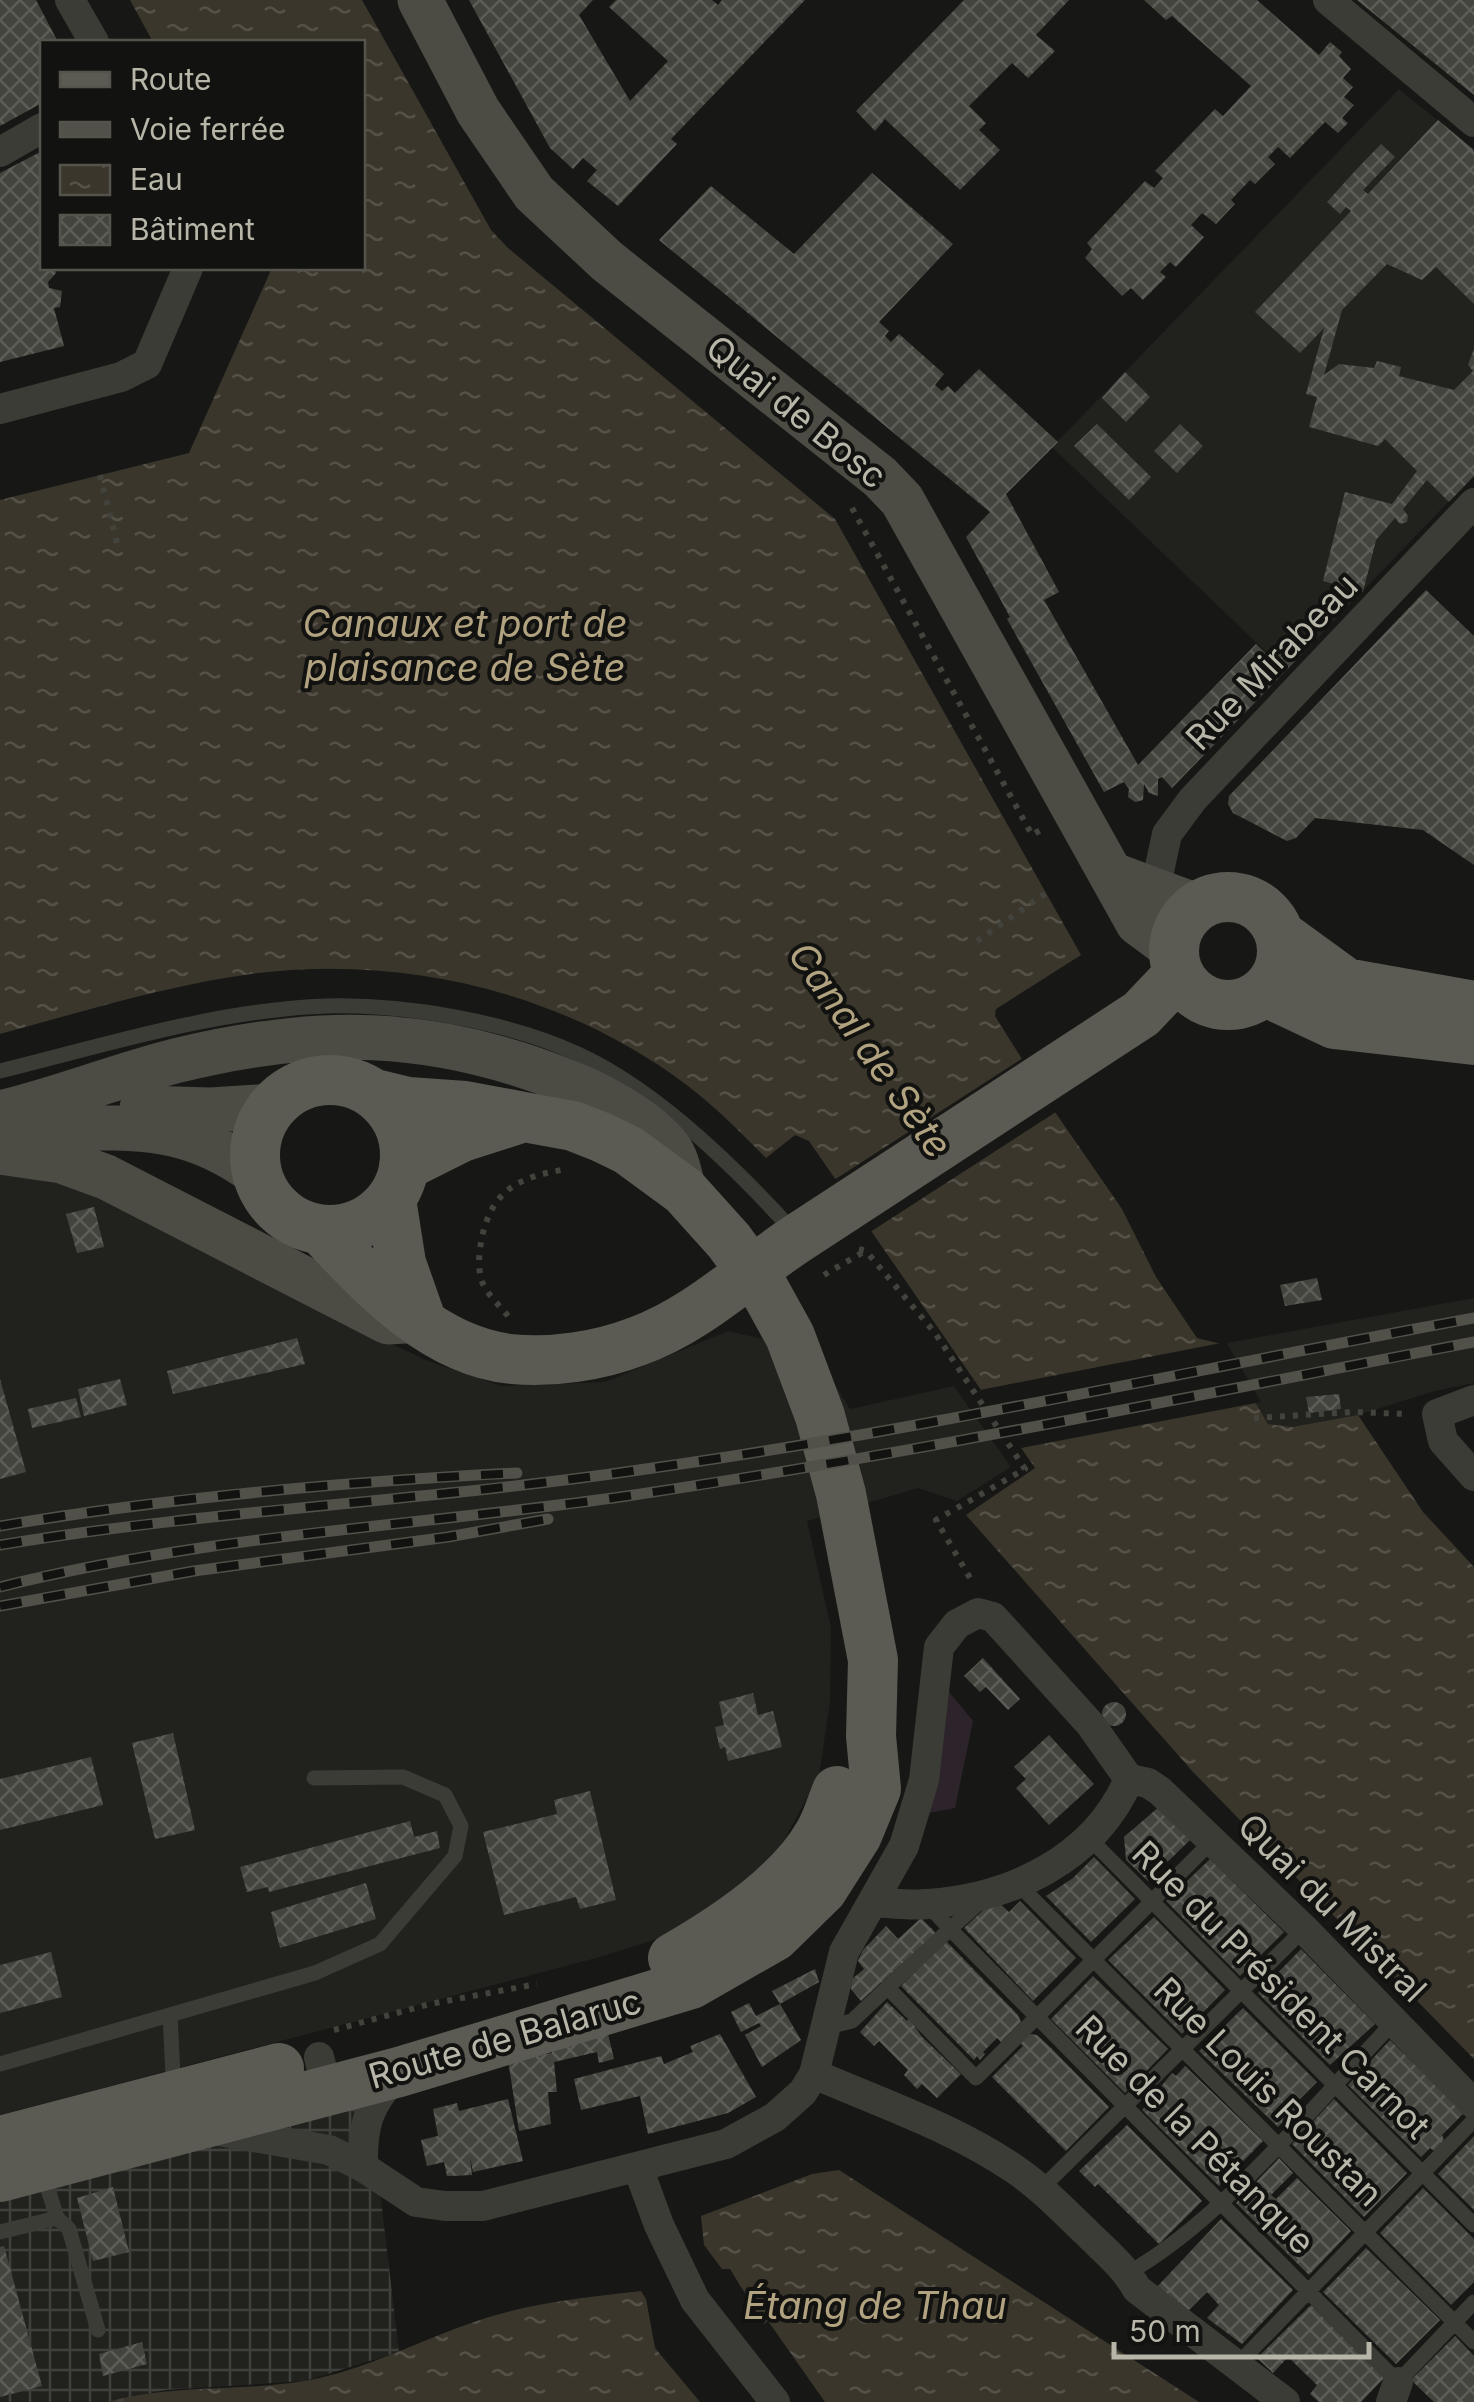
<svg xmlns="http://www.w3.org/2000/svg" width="1474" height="2402" font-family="Inter,sans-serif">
  <defs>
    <pattern id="industrial-grid" width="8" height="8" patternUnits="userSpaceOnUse" patternTransform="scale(2.5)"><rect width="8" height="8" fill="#21211e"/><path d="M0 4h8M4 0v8" fill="none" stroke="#3f3f3c"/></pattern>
    <pattern id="water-ripples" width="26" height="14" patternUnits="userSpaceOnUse" patternTransform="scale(2.5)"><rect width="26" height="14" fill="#3b362c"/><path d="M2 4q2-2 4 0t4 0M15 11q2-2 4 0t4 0" fill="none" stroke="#555148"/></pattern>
    <pattern id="building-cross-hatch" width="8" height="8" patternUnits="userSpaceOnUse" patternTransform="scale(2.5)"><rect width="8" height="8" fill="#44443f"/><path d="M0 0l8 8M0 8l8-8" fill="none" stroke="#5d5d58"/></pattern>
  </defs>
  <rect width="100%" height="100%" fill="#171715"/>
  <path fill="#21211e" d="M1399,89L1474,150V475L1286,671L1052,447Z
    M0,1169L91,1189L343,1321L428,1361L502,1386L605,1382L728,1331L772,1341L827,1372L850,1409L954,1386L1011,1467L957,1501L918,1488L807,1521L831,1628L830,1702L819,1776L772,1862L692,1928L600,1957L0,2115Z
    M1474,1298V1383L1435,1391L1358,1415L1292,1427L1268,1424L1221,1344Z"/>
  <path fill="url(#industrial-grid)" d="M367,2081L399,2352L305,2381L165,2390L108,2402H0V2179Z"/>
  <path fill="#2c242a" d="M945,1687L973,1721L955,1808L929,1813Z"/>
  <path fill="url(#water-ripples)" d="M130,0H362L491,230L508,248L835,519L1081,955L996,1009L995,1016L1055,1112L1122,1209L1156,1277L1197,1338L1221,1344L1268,1424L1292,1427L1358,1415L1423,1512L1474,1567V2059L1194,1773L966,1515L1035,1468L809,1141L795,1135L766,1158C741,1133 716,1107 688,1086C567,994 409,955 258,973C171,984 85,1011 0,1034V500L189,453L272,268H362V42H153Z
    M839,2170L1199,2402H825L768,2321L764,2324L730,2269H722L704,2245L701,2216L812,2174Z
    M641,2291L646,2299L655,2348L700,2402H108C172,2384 239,2392 304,2381C364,2371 420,2340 477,2321C533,2302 583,2298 641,2291Z"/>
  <path fill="#171715" d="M1026,1056L1059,1110L867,1234L831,1182Z
    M1226,1342L1261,1402L1016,1449L975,1391Z"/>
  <path fill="url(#building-cross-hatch)" d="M0,0H36L58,42H42V103L0,126Z
    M469,0H593L579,15L630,101L668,61L609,7L616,0H712L718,5L722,0H805L671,139L677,144L618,206L587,181L597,170L583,158L573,169L550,148Z
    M964,0H1069L1036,35L1055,51L1028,78L1012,63L969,106L986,123L979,130L1000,150L960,190L885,119L875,131L856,111Z
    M1144,0H1257L1319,55L1330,42L1342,52L1339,56L1351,69L1343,78L1353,87L1344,97L1354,105L1342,118L1348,123L1338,133L1325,122L1290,158L1278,147L1268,157L1275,164L1255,184L1250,180L1231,200L1235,204L1216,224L1202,213L1191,225L1204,237L1176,267L1170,262L1160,272L1166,277L1143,300L1131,288L1122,296L1085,258L1092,249L1087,243L1145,181L1154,188L1163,178L1155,171L1215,109L1223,116L1251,86L1172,16L1166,20Z
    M1357,0H1474V95L1454,79Z
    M1438,120L1474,150V304L1436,267L1422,280L1387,264L1342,310L1324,375L1339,364L1374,368L1377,361L1401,367L1399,376L1454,390L1473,371L1468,365L1474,349V476L1449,502L1427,480L1403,509L1408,516L1407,522L1400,524L1395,518L1376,540L1363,592L1323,581L1345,492L1392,504L1417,471L1385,439L1378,446L1309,427L1317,397L1306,394L1324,328L1300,353L1255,312L1351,211L1346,207L1340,214L1327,202L1355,171L1381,144L1395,157L1363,190L1368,194Z
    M42,151V243L39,247L42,268H55L56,273L48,282L49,288L62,291L60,307L54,308L64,346L0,362V173Z
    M872,173L953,244L879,322L889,331L885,336L891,342L899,334L944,374L935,385L942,391L948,386L955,393L979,369L1058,442L1006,494L1059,592L1044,600L1138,765L1256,644L1272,659L1289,641L1303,653L1172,788L1162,777L1158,779V796L1149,793L1144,784L1143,800L1135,802L1128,797L1129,789L1124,782L1104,792L1007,619L1010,617L966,537L990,512L659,240L711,186L794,254Z
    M1125,372L1150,397L1126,422L1102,398Z
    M1097,424L1151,477L1129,500L1074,446Z
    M1180,424L1203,446L1177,473L1154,451Z
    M1426,590L1474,636V865L1423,830L1315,818L1296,838L1287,841L1233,813L1228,804L1229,796Z
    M94,1207L104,1247L77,1253L66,1214Z
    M1317,1278L1322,1300L1285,1306L1280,1285Z
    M297,1338L305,1364L173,1394L167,1371Z
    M0,1379L26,1472L0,1479Z
    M120,1379L127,1405L84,1416L78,1389Z
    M1339,1394L1341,1409L1309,1413L1306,1397Z
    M76,1398L81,1417L32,1428L28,1409Z
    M983,1658L1020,1699L1008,1710L986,1687L980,1692L964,1676Z
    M753,1693L758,1715L773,1711L782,1747L728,1761L725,1747L720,1749L715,1727L724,1725L719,1702Z
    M1102 1714a12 12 0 1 1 24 0a12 12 0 1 1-24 0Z
    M173,1733L195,1830L155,1839L132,1743Z
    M1049,1735L1094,1784L1049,1825L1016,1788L1026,1779L1014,1767Z
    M91,1757L103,1805L0,1830V1779Z
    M590,1791L616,1900L580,1909L576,1897L504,1915L483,1832L557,1814L554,1800Z
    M1160,1806L1192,1838L1148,1881L1126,1860L1124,1837Z
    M410,1821L414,1837L437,1831L440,1848L269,1892L268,1887L247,1892L240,1867Z
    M1094,1857L1135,1899L1091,1942L1046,1896L1073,1878Z
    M1210,1859L1284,1932L1240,1976L1166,1901Z
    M366,1883L376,1919L280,1948L271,1912Z
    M1020,1901L1076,1958L1033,2001L964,1928L991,1903L998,1902L1009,1912Z
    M1154,1917L1225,1990L1182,2034L1108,1960Z
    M921,1918L936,1933L861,2001L851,1989L852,1979L864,1969L858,1961L863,1950L886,1926L898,1939Z
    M946,1941L1018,2015L1021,2022L1001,2042L997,2038L983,2052L985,2054L980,2060L977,2056L974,2060L901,1986Z
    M1301,1949L1375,2024L1330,2065L1258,1993Z
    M51,1952L62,1997L0,2013V1965Z
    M815,1969L819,1982L780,2004L801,2040L762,2067L745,2035L761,2026L759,2023L741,2032L731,2012L749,2003L756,2016L780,2004L772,1991Z
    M1093,1976L1168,2049L1125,2093L1051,2019Z
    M887,2002L907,2021L909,2018L922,2037L961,2074L937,2098L922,2084L917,2089L904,2075L908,2070L879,2041L874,2046L860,2032Z
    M1243,2008L1317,2082L1294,2105L1297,2108L1278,2127L1199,2051Z
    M608,2034L614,2059L599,2063L597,2052L554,2062L557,2092H548L551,2124L519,2131L508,2060L552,2053L551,2047Z
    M720,2034L756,2097L728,2113L648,2134L640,2096L581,2110L574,2079L661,2056L664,2064L693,2052L690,2046Z
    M1030,2034L1037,2035L1050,2047L1109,2107L1066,2151L992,2077L1023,2046L1020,2043Z
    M1390,2040L1464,2113L1442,2135L1444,2140L1434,2151L1430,2148L1421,2157L1348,2085Z
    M1185,2066L1263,2141L1219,2186L1142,2110L1172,2073L1176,2076Z
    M508,2099L523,2161L473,2172L470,2157L472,2175L452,2176H447L444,2162L427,2166L421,2140L438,2136L433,2109L457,2103L459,2111Z
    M1334,2099L1407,2173L1364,2217L1292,2144Z
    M1127,2125L1202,2201L1159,2244L1098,2184L1095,2187L1079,2171Z
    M1474,2136V2210L1438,2174Z
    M1279,2158L1293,2173L1271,2195L1276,2199L1297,2178L1351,2231L1309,2275L1236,2203Z
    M113,2187L129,2252L93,2261L77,2198Z
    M1423,2188L1474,2239V2282L1451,2305L1380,2233Z
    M1221,2219L1293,2290L1242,2344L1207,2318L1219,2305L1207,2292L1183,2316L1155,2289Z
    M4,2246L42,2386L0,2397V2247Z
    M1366,2248L1440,2320L1396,2364L1323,2292Z
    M1311,2305L1384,2378L1361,2402H1319L1310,2394L1317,2385L1288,2357L1273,2373L1257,2358Z
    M1455,2336L1474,2356V2402H1434L1411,2380Z
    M142,2342L147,2364L103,2376L99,2354Z"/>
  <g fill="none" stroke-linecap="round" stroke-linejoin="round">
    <path stroke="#43433d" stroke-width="6" stroke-dasharray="5 8" stroke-linecap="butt" d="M100,475L118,547
      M852,508L1032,835L1044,828
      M977,941L1046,893
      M859,1249L866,1251L935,1333L1025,1469L936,1520L973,1583
      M824,1275L865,1251
      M508,1316C500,1306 488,1295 483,1284C477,1270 479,1252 482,1237C493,1188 520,1177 567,1169
      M1254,1418L1353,1412L1406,1414
      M334,2030L430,2004L537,1984
      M120,2399L121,2402"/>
    <path stroke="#3c3c37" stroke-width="15" d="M0,1071C106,1045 216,1010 326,1006C405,1004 506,1021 578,1054C657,1090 735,1167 793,1231
      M1089,1838L1474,2225
      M1019,1885L1474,2342
      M928,1905L950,1929L979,1903
      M888,1988L976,2078L1212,1841
      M824,2028L852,2021L950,1929L1398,2382L1474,2302
      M0,2064L315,1973L380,1944L455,1856L461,1826L445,1795L403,1777L314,1778
      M167,2090L173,2075L170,2015
      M1041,2189L1304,1929
      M57,2218L69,2229L98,2330
      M0,2232L57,2218L43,2173
      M1128,2273C1224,2219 1316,2102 1394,2022
      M1237,2365L1474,2120"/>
    <path stroke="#3c3c37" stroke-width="30" d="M70,0L94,42
      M1328,0L1474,122
      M0,152L42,128
      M0,409L121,377L147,364L188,268
      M1155,890L1167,834L1193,799L1474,503
      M1474,1400L1437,1414L1443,1441L1474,1476
      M1129,1779L1148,1783L1160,1791L1304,1929L1474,2104
      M874,1902C891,1903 910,1906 928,1904C1011,1898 1095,1859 1129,1779
      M319,2057L327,2089
      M814,2074C881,2103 955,2128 1016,2170C1042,2188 1063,2210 1086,2232C1104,2250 1124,2266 1137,2289L1285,2402
      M213,2130L329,2150L363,2167L416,2202L445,2206H483L726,2144L775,2117L803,2092L814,2074L844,1952L904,1846L924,1780L939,1647L957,1624L978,1613L993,1617L1091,1725L1129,1779
      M363,2167C362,2125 368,2106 396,2075
      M638,2168L659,2225L695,2300L775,2402
      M1391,2402L1398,2382"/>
    <path stroke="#4c4c45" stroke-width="45" d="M420,0L478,111L534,193L607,261L880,477L902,500L1138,923L1173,949
      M1111,874L1197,906
      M142,1108L211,1110L272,1106
      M0,1113C59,1099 116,1076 175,1061C315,1026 433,1027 568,1082C601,1095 647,1120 669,1148C678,1160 680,1177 684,1191
      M2,1133C27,1128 54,1128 80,1128C151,1127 197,1130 257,1174
      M0,1152L62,1161L106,1177L388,1322L421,1320"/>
    <path stroke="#5b5b53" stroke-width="50" d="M1174 951a54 54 0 1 1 108 0a54 54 0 1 1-108 0Z
      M1280,935L1346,983L1474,1006
      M1264,991L1334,1024L1474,1040
      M255 1155a75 75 0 1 1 150 0a75 75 0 1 1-150 0Z
      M404,1166L462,1137L521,1118
      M391,1199L401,1263L421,1320
      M321,1230C372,1284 433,1351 511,1359C553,1363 599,1356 638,1341C697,1320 746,1272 798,1238C913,1164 1027,1089 1141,1014L1179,974
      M673,1958C722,1930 790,1885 819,1834C827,1821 831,1805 837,1791
      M0,2141L279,2068
      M0,2177L399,2072L691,1984L775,1936L822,1890L857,1835L876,1789L871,1736L873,1660L841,1494L820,1416L790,1336L764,1289L729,1241L684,1191L628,1150L601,1137L573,1126L540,1120L465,1106L408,1102L375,1094"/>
    <g stroke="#51514a" stroke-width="11">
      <path id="rail" d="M0,1526C172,1497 343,1482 517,1473
        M0,1545C212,1510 427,1501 639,1470C919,1431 1196,1369 1474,1318
        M0,1587C205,1535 418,1526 627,1496C911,1454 1192,1396 1474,1342
        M0,1606L194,1571L448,1537L548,1519"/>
    </g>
    <use href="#rail" stroke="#121210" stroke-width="8" stroke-dasharray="22" stroke-linecap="butt"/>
  </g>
  <g text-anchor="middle" stroke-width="8" stroke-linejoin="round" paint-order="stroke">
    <g font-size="35" fill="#b7b6a8" stroke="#121210">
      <text transform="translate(796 412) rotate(39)" y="12">Quai de Bosc</text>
      <text transform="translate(1272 662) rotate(-46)" y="12">Rue Mirabeau</text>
      <text transform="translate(1332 1908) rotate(45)" y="12">Quai du Mistral</text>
      <text transform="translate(1281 1990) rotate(45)" y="12">Rue du Président Carnot</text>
      <text transform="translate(505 2039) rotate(-16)" y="12">Route de Balaruc</text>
      <text transform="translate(1268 2092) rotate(45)" y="12">Rue Louis Roustan</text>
      <text transform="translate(1195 2135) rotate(45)" y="12">Rue de la Pétanque</text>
    </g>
    <g font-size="38" font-style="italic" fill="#b1a280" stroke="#121210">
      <text x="465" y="637">Canaux et port de<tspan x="465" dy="44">plaisance de Sète</tspan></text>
      <text transform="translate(870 1050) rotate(55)" y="13">Canal de Sète</text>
      <text x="875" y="2319">Étang de Thau</text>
    </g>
  </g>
  <rect x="40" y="40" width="325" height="230" fill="#121210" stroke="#54544d" stroke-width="2.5"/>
  <rect x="60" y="72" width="50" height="15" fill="#5b5b53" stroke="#54544d" stroke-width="2.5"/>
  <text x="130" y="90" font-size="30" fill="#b7b6a8">Route</text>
  <rect x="60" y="122" width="50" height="15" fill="#51514a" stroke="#54544d" stroke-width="2.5"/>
  <text x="130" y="140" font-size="30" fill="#b7b6a8">Voie ferrée</text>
  <rect x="60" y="165" width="50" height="30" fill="url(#water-ripples)" stroke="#54544d" stroke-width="2.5"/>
  <text x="130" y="190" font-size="30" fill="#b7b6a8">Eau</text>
  <rect x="60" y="215" width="50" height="30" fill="url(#building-cross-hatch)" stroke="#54544d" stroke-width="2.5"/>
  <text x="130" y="240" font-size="30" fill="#b7b6a8">Bâtiment</text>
  <path d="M1114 2342v15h255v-15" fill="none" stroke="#b7b6a8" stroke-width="5"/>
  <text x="1129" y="2342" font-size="30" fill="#b7b6a8" stroke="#121210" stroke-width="8" paint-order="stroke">50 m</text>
</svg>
